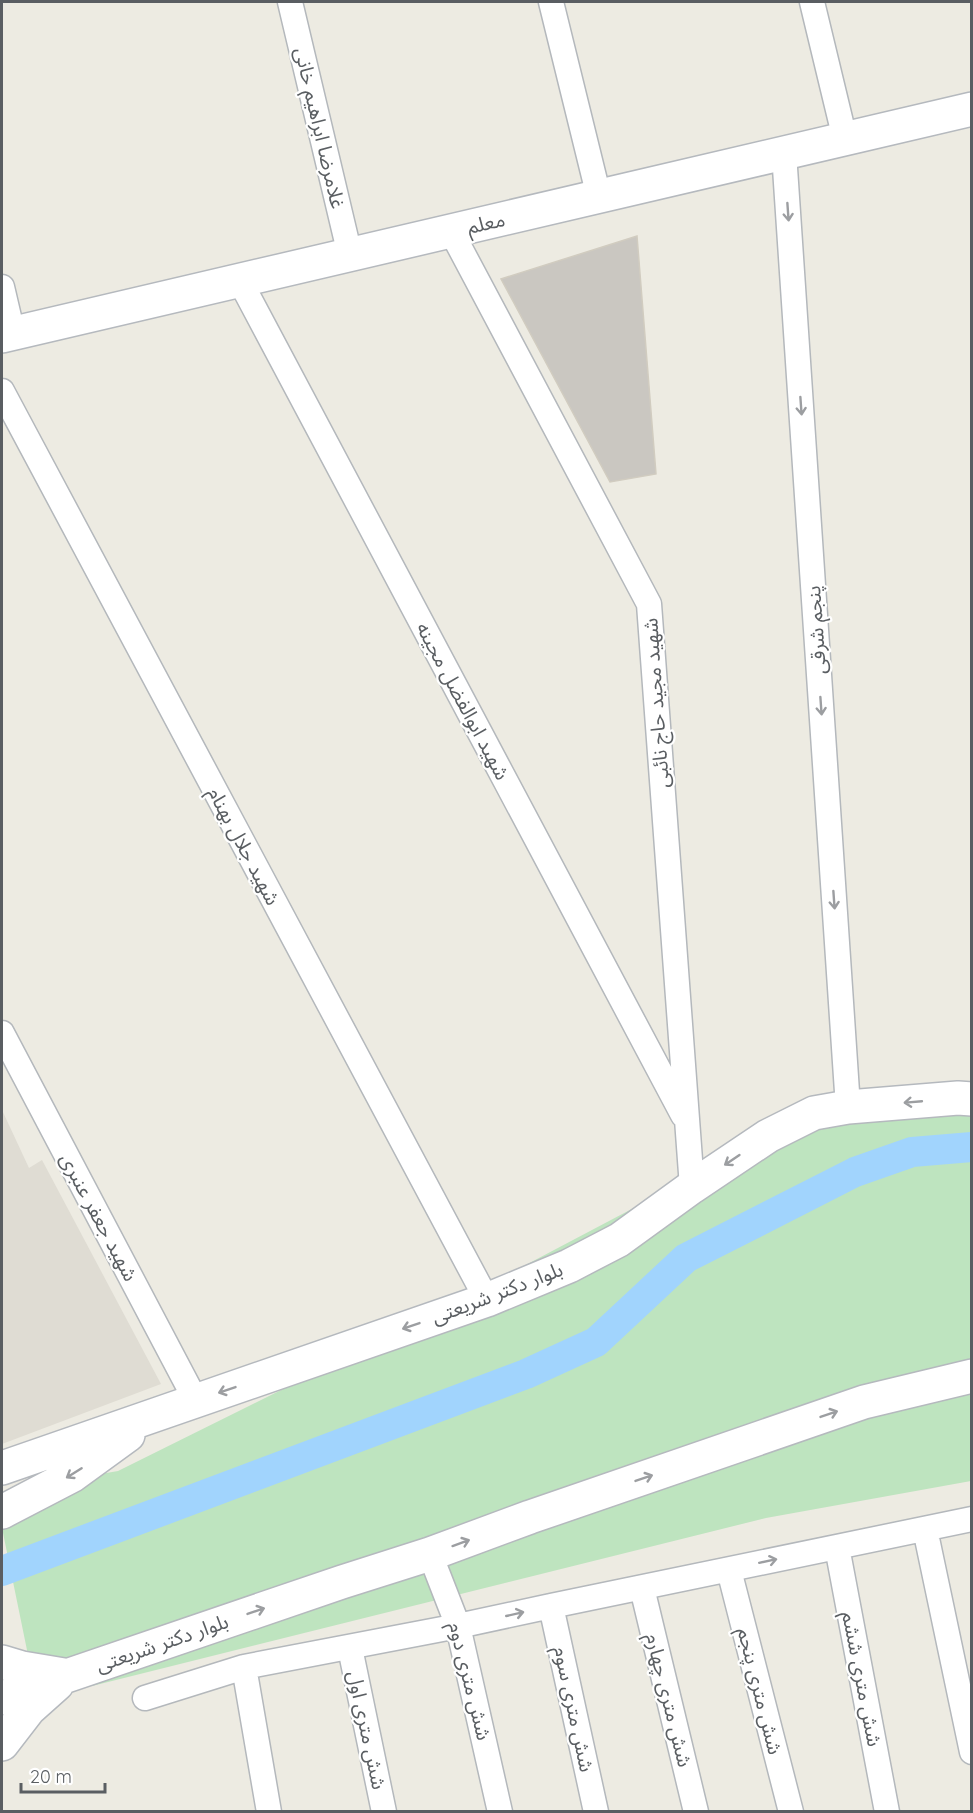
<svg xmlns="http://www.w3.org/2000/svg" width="973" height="1813" font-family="Quicksand,'Noto Sans Arabic',sans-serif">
  <rect width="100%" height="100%" fill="#edebe2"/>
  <path fill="#dfdcd3" d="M2,1110L29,1168L42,1160L161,1384L2,1444Z"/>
  <path fill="#bee4bf" d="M814,1113L971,1114V1481L766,1518L92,1686L64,1670L28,1655L2,1528L95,1475L118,1471L408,1327Z"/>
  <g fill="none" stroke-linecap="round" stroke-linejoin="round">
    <path stroke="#a1d4fd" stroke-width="30" d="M2,1571L526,1374L596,1342L686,1258L855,1172L912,1152L972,1147"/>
  </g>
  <path fill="#cac7c1" stroke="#d1ccc0" stroke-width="1.5" d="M637,236L656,474L610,482L501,279Z"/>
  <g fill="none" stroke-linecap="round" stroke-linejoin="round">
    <g stroke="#b4b8bc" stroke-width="27">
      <path id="street" d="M290,2L350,255
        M551,2L599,197
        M812,2L845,139
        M784,153L848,1107
        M451,231L649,604L692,1187
        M240,281L683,1115
        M2,287L13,334
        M2,391L487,1300
        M2,1033L196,1401
        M925,1529L972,1752
        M837,1547L887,1812
        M430,1554L458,1626L500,1812
        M729,1570L791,1812
        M642,1588L696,1812
        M551,1606L596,1812
        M350,1648L384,1812
        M244,1667L269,1812
        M145,1698L244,1667L458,1626L551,1606L972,1519"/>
    </g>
    <g stroke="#b5b9be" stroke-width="36">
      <path id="secondary" d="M2,336L972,109
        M2,1468L487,1300L569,1266L619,1240L692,1187L768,1136L814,1113L848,1107L958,1098L972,1099
        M2,1512L73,1475L128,1435
        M2,1662L22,1668L64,1675
        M2,1698L342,1582L430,1554L530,1517L864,1402L972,1376
        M2,1744L29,1709L57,1684"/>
    </g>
    <use href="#street" stroke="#fff" stroke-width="24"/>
    <use href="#secondary" stroke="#fff" stroke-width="33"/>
  </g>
  <defs><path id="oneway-shaft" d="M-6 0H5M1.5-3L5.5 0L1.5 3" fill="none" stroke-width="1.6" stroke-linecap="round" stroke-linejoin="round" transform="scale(1.5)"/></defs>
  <g stroke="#9c9ea1">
    <use href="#oneway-shaft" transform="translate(788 212) rotate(86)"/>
    <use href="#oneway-shaft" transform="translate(801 406) rotate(86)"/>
    <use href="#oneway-shaft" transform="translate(821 706) rotate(86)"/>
    <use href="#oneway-shaft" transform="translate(834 900) rotate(86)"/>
    <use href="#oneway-shaft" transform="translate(913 1102) rotate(175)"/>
    <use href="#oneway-shaft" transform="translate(732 1160) rotate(146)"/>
    <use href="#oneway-shaft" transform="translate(411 1326) rotate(161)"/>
    <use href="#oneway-shaft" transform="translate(227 1390) rotate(161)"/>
    <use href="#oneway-shaft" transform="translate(829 1414) rotate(-19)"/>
    <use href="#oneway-shaft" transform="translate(74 1473) rotate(148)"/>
    <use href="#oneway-shaft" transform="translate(644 1478) rotate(-19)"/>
    <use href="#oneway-shaft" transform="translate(461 1543) rotate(-20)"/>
    <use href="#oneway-shaft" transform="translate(768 1561) rotate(-12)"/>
    <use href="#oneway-shaft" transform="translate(256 1611) rotate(-19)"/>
    <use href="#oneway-shaft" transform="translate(515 1614) rotate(-13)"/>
  </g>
  <g text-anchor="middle" stroke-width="4.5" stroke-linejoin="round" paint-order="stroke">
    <g font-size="20" fill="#5a5e62" stroke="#fff">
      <text transform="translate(320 128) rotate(77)" y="7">غلامرضا ابراهیم خانی</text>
      <text transform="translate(486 223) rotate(-13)" y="7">معلم</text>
      <text transform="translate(816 630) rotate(-94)" y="7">پنجم شرقی</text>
      <text transform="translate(463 701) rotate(62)" y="7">شهید ابوالفضل مجینه</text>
      <text transform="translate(656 703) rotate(-94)" y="7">شهید مجید حاج نائبی</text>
      <text transform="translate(244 846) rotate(62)" y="7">شهید جلال بهنام</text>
      <text transform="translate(99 1217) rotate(62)" y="7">شهید جعفر عنبری</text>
      <text transform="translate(497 1293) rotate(-21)" y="7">بلوار دکتر شریعتی</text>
      <text transform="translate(162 1643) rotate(-19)" y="7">بلوار دکتر شریعتی</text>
      <text transform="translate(862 1679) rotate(79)" y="7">شش متری ششم</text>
      <text transform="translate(470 1681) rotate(76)" y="7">شش متری دوم</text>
      <text transform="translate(760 1691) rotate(76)" y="7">شش متری پنجم</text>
      <text transform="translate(669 1700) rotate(76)" y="7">شش متری چهارم</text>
      <text transform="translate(574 1709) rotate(78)" y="7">شش متری سوم</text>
      <text transform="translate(367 1730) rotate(78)" y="7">شش متری اول</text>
    </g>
  </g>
  <rect width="973" height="1813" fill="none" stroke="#5a5e62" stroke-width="6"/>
  <path d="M21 1783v9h84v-9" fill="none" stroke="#5a5e62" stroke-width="3"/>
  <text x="30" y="1783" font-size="18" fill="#5a5e62" stroke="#ffffff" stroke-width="4.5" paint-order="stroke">20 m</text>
</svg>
